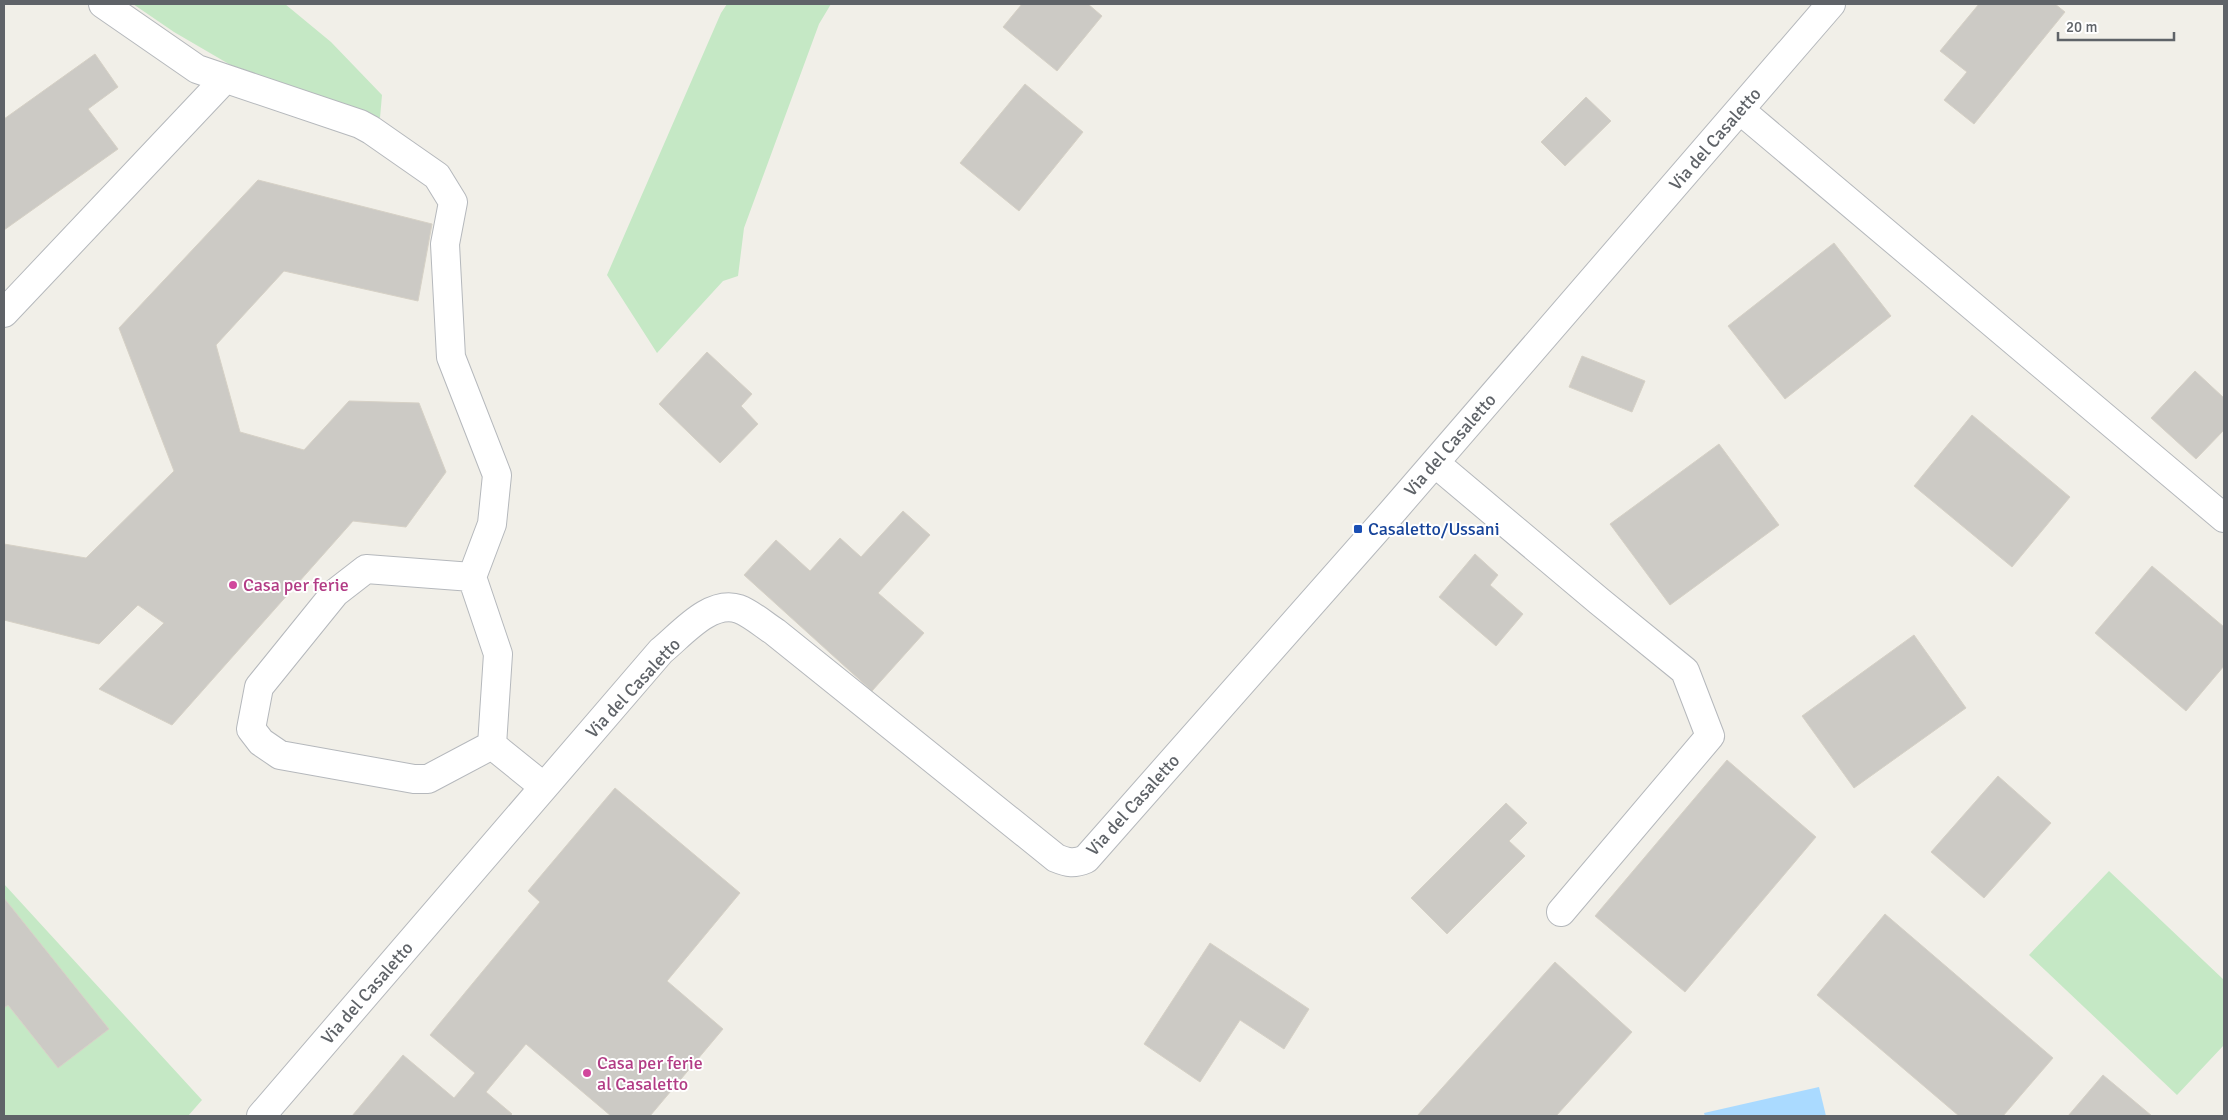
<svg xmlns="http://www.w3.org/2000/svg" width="2228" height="1120" font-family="Signika,sans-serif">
  <rect width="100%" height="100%" fill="#f1efe8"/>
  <path fill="#c5e8c5" d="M133,4H285L331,42L382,95L380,118L294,91L234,67L174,32Z
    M727,4H831L819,24L744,228L738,276L723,281L657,353L607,275L721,13Z
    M2109,871L2224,980V1045L2177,1095L2029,955Z
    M4,884L202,1100L188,1116H4V1008L8,1005L58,1068L109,1029L4,898Z"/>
  <path fill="#aadaff" d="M1819,1087L1826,1116H1705L1704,1113Z"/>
  <path fill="#cccac5" stroke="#d6d1c6" d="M1022,4H1088L1102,16L1057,71L1003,27Z
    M1979,4H2055L2065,12L1974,124L1944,100L1967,72L1940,51Z
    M95,54L118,87L88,109L118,149L4,230V119Z
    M1025,84L1083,132L1019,211L960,163Z
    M1586,97L1611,121L1565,166L1541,142Z
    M258,180L432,224L418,301L284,271L216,345L240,432L304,450L349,401L419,403L446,472L406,527L353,521L172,725L99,689L164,623L138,605L99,644L4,620V544L86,558L174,471L119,328Z
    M1834,243L1891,316L1785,399L1728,326Z
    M707,352L752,394L741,406L758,424L720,463L659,404Z
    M1582,356L1645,381L1632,412L1569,387Z
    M2195,371L2224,398V430L2196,459L2151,418Z
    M1972,415L2070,497L2012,567L1914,486Z
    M1719,444L1779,525L1670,605L1610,524Z
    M903,511L930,535L878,593L924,633L872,691L744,575L776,540L810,571L840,538L861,557Z
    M1475,554L1498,575L1490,585L1523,614L1496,646L1439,597Z
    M2152,566L2224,627V666L2186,711L2095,633Z
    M1914,635L1966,708L1854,788L1802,716Z
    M1727,760L1816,837L1685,992L1595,916Z
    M1998,776L2051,823L1984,898L1931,852Z
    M615,788L740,893L667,981L723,1029L650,1116H611L526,1044L486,1092L512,1114L510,1116H352L403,1055L454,1098L475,1073L430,1035L540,902L528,891Z
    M1506,803L1527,823L1509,841L1525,856L1447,934L1411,898Z
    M4,898L109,1029L58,1068L8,1005L4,1008Z
    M1885,914L2053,1058L2003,1116H1959L1817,995Z
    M1210,943L1309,1009L1284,1049L1240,1020L1200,1082L1144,1044Z
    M1555,962L1632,1032L1556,1116H1417Z
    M2103,1075L2152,1116H2068Z"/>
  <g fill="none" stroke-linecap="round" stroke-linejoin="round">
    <g stroke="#b5b8bc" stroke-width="30">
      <path id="minor" d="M103,4L197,69L360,124L371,130L437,176L453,202L445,244L451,357L497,475L492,524L472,577L498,654L492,745
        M1740,110L2224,518
        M4,313L225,79
        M1435,463L1599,601L1685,671L1710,736L1561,912
        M472,577L366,569L335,593L259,687L251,729L261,742L280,755L414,779H428L492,745
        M492,745L544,787
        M261,1116L661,651C681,635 710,599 739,609C752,614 764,625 775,632L1056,858C1068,863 1074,864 1086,859L1393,511L1831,4"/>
    </g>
    <use href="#minor" stroke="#fff" stroke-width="28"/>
  </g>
  <rect fill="#1a4fb4" stroke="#fff" stroke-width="2" x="1353" y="524" width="10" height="10" rx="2.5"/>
  <g fill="#d1479c" stroke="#fff" stroke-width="2">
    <circle cx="233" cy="585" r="5"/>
    <circle cx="587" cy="1073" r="5"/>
  </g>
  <g text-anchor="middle" stroke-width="4" stroke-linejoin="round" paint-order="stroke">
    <g font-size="18" fill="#5f6368" stroke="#fff">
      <text transform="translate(1715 139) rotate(-49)" y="6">Via del Casaletto</text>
      <text transform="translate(1450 445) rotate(-49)" y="6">Via del Casaletto</text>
      <text transform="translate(633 688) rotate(-47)" y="6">Via del Casaletto</text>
      <text transform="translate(1133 805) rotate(-48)" y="6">Via del Casaletto</text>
      <text transform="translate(367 993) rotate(-49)" y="6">Via del Casaletto</text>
    </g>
    <g font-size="18" fill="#164399" stroke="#fff" text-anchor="start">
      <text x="1368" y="535">Casaletto/Ussani</text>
    </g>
    <g font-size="18" fill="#b23c85" stroke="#fff" text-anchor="start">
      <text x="243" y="591">Casa per ferie</text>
      <text x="597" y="1069">Casa per ferie<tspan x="597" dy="21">al Casaletto</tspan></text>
    </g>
  </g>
  <rect width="2228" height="1120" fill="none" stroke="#5f6368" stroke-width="10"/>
  <path d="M2058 32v8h116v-8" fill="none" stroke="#5f6368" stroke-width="2.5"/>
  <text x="2066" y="32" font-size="15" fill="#5f6368" stroke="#ffffff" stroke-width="4" paint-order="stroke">20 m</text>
</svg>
